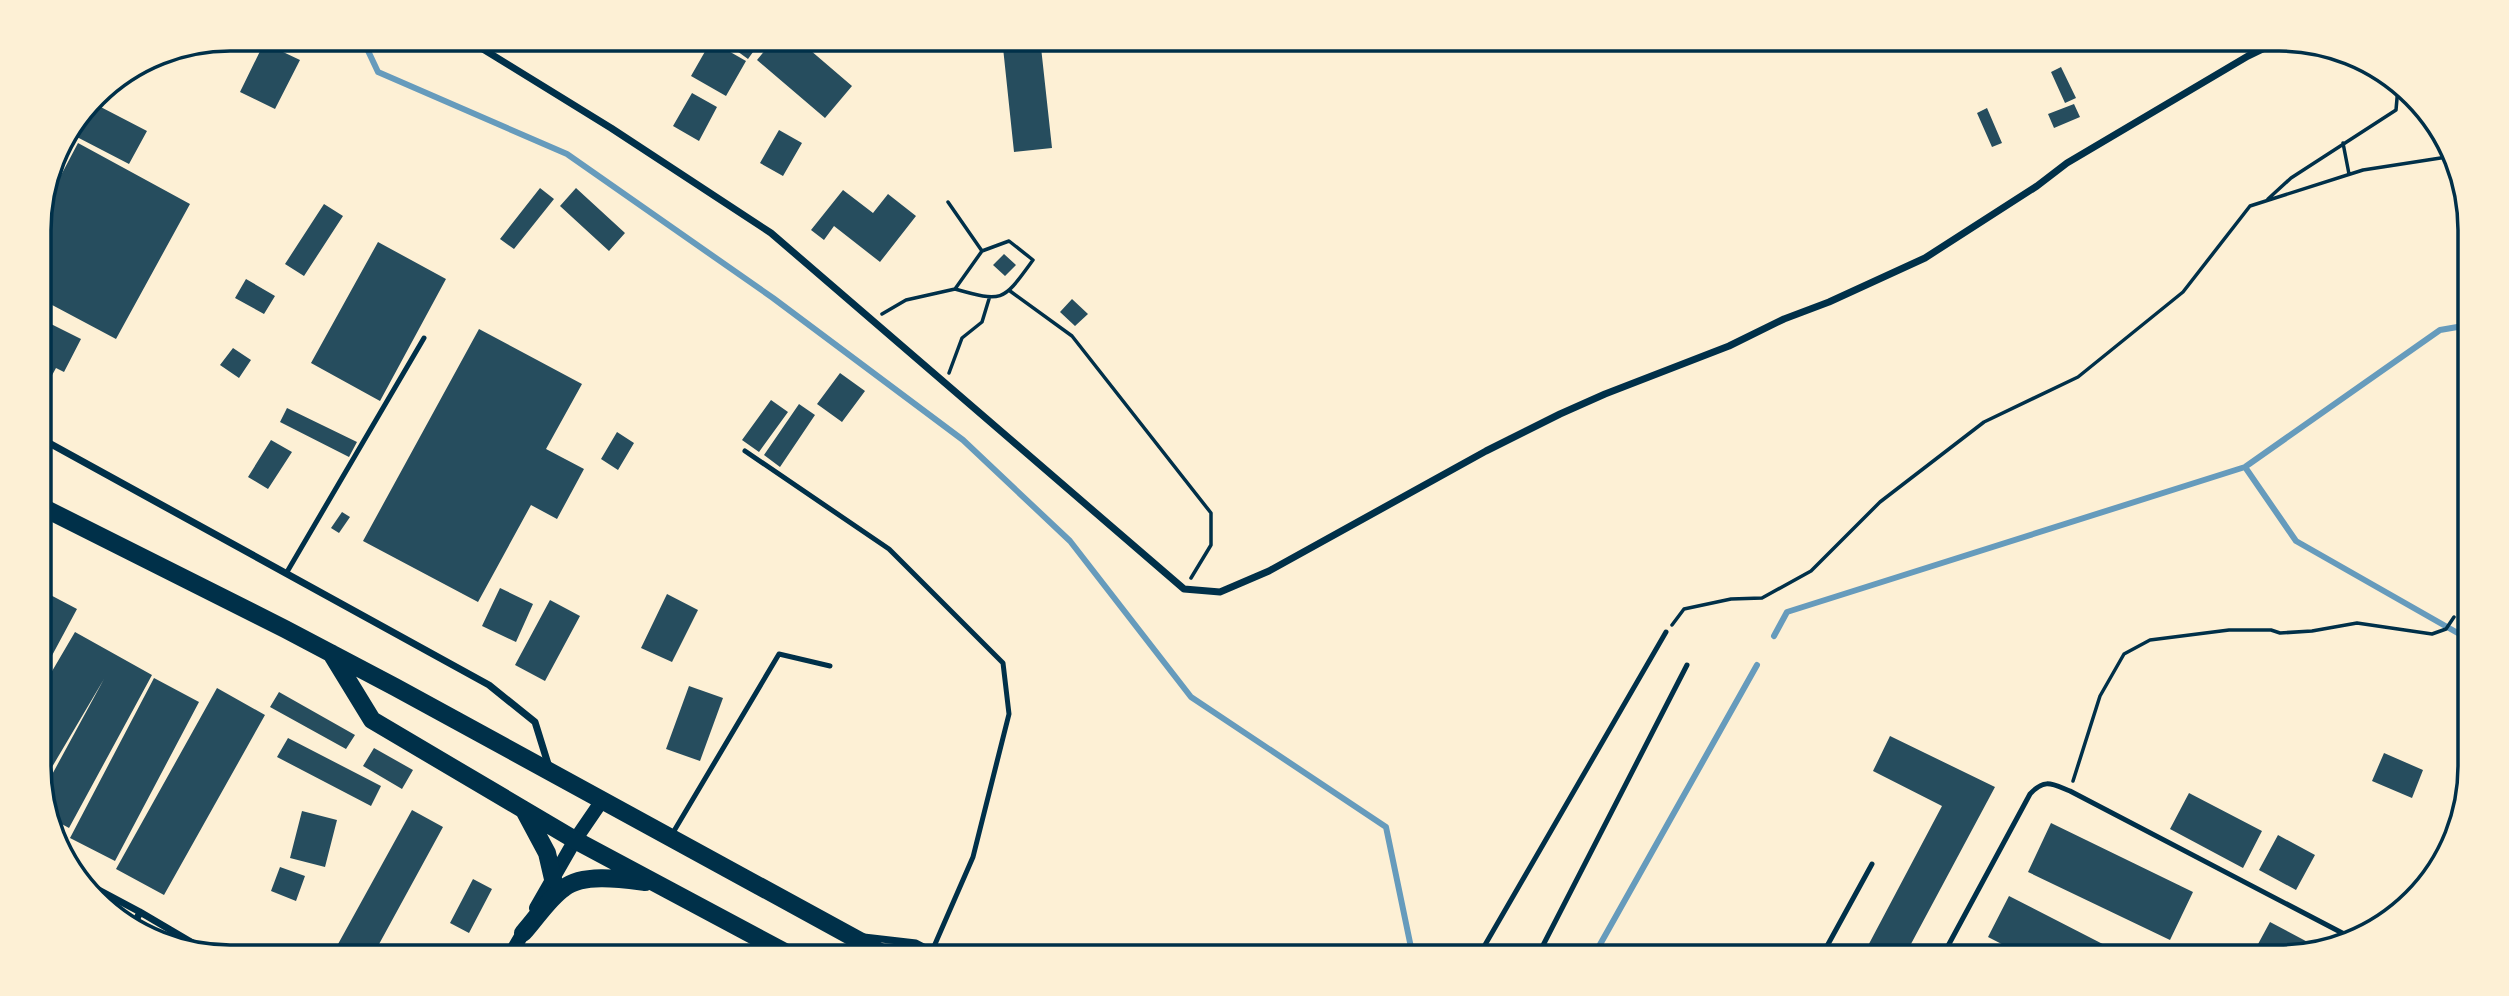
<svg xmlns="http://www.w3.org/2000/svg" width="2509" height="996" font-family="'DM Sans',sans-serif">
  <rect width="100%" height="100%" fill="#fdf0d5"/>
  <g fill="none" stroke-linecap="round" stroke-linejoin="round">
    <path stroke="#669bbc" stroke-width="6" d="M362,38L378,72L567,154L773,298L963,440L1070,541L1191,697L1386,827L1413,957
      M2245,467L2296,541L2470,640
      M1774,636L1787,612L2245,467L2440,330L2469,325
      M1593,957L1757,665"/>
  </g>
  <path fill="#264d5e" d="M719,38H763L748,59Z
    M775,38H796L852,86L825,118L757,60Z
    M1002,38H1040L1052,148L1014,152Z
    M2053,38H2077L2079,42L2060,52Z
    M711,41L746,61L726,96L691,76Z
    M264,43L300,60L275,109L240,92Z
    M2061,67L2076,98L2065,103L2051,72Z
    M692,93L717,107L699,141L673,126Z
    M93,103L147,131L129,164L75,136Z
    M2074,104L2080,117L2054,128L2048,114Z
    M1987,108L2002,143L1992,147L1977,113Z
    M779,130L802,143L783,176L760,163Z
    M78,143L190,204L116,339L39,298V217Z
    M540,188L554,199L514,249L500,239Z
    M576,188L625,233L609,251L560,206Z
    M843,190L873,213L888,194L916,216L880,262L834,226L824,240L811,230Z
    M324,204L343,216L304,276L285,264Z
    M378,242L446,279L380,401L311,363Z
    M1004,254L1016,265L1005,276L993,265Z
    M246,279L275,296L264,314L235,298Z
    M1072,299L1088,314L1075,326L1060,312Z
    M39,318L81,339L64,372L56,368L40,397Z
    M479,329L582,384L546,449L584,469L557,519L531,505L478,602L363,541Z
    M233,348L251,360L239,378L220,365Z
    M840,373L865,391L842,422L817,404Z
    M771,400L788,412L759,452L742,440Z
    M799,404L815,415L780,467L764,455Z
    M287,408L357,442L349,457L280,422Z
    M617,432L634,443L618,470L601,459Z
    M271,440L292,452L268,489L248,477Z
    M342,512L350,517L339,533L331,528Z
    M500,588L533,604L516,642L482,626Z
    M41,590L77,609L41,676Z
    M667,594L698,610L672,662L641,648Z
    M550,600L580,616L545,681L515,665Z
    M75,632L152,675L69,828L49,817L42,803V793L104,679L42,784L41,690Z
    M154,678L199,702L115,861L70,838Z
    M689,686L723,698L700,761L666,749Z
    M217,688L265,715L164,895L116,869Z
    M279,692L355,735L346,749L270,707Z
    M1890,736L1995,787L1904,957H1862L1942,806L1873,771Z
    M288,738L381,786L371,806L277,757Z
    M374,748L413,770L402,789L363,766Z
    M2384,753L2423,770L2412,798L2372,781Z
    M2189,793L2262,831L2243,868L2170,829Z
    M412,810L443,827L372,957H337L332,955Z
    M302,811L337,820L325,867L290,858Z
    M2051,823L2193,892L2170,940L2028,872Z
    M2278,835L2315,855L2296,890L2259,870Z
    M280,867L305,876L296,901L271,891Z
    M473,879L492,889L469,933L450,923Z
    M2009,896L2128,957H2027L1988,937Z
    M2270,922L2317,947L2291,957H2251Z"/>
  <g fill="none" stroke-linecap="round" stroke-linejoin="round">
    <path stroke="#003049" stroke-width="3.5" d="M2343,143L2349,174
      M2268,199L2291,178L2396,110L2398,87
      M948,202L982,251
      M1009,241L1033,260C1003,301 1004,303 955,289L982,251Z
      M1010,291L1072,336L1211,513V545L1191,578
      M882,314L906,300L955,289
      M949,373L962,338L982,322L989,299
      M1672,625L1684,609L1731,599L1762,598L1811,571L1880,502L1984,422L2078,377L2183,292L2250,206L2363,170L2447,157
      M2073,781L2100,696L2124,654L2150,640L2229,630H2271L2280,633L2312,631L2357,623L2432,634L2446,629L2454,617"/>
    <path stroke="#003049" stroke-width="5" d="M745,451L889,549L1003,663L1009,714L973,857L932,951
      M287,572L424,338
      M671,836L779,654L830,666
      M1478,957L1666,632
      M1537,957L1687,665
      M1821,957L1872,864
      M1942,957L2030,794C2045,778 2052,784 2070,791L2348,936"/>
    <path stroke="#003049" stroke-width="7" d="M465,38L611,128L771,233L1184,589L1220,592L1269,571L1486,451L1560,414L1605,394L1729,346L1784,319L1829,302L1925,258L2037,186L2067,163L2248,56L2283,39
      M40,438L489,685L535,722L549,767
      M80,880L140,912L213,955
      M134,925L140,912
      M864,937L916,943L943,957"/>
    <path stroke="#003049" stroke-width="14" d="M536,908L575,840L601,802
      M509,957L527,926"/>
    <path stroke="#003049" stroke-width="18" d="M40,506L285,629L395,687L889,957
      M331,653L372,720L575,840L794,957
      M524,810L547,853L553,879
      M523,933C536,919 548,899 564,888C583,873 622,879 645,882"/>
  </g>
  <path d="M0 0H2509V996H0ZM230 51H2279A179 179 0 0 1 2458 230V766A179 179 0 0 1 2279 945H230A179 179 0 0 1 51 766V230A179 179 0 0 1 230 51Z" fill="#fdf0d5" fill-rule="evenodd"/>
  <path fill="none" stroke="#003049" stroke-width="3.5" d="M230 51H2279A179 179 0 0 1 2458 230V766A179 179 0 0 1 2279 945H230A179 179 0 0 1 51 766V230A179 179 0 0 1 230 51Z"/>
</svg>
